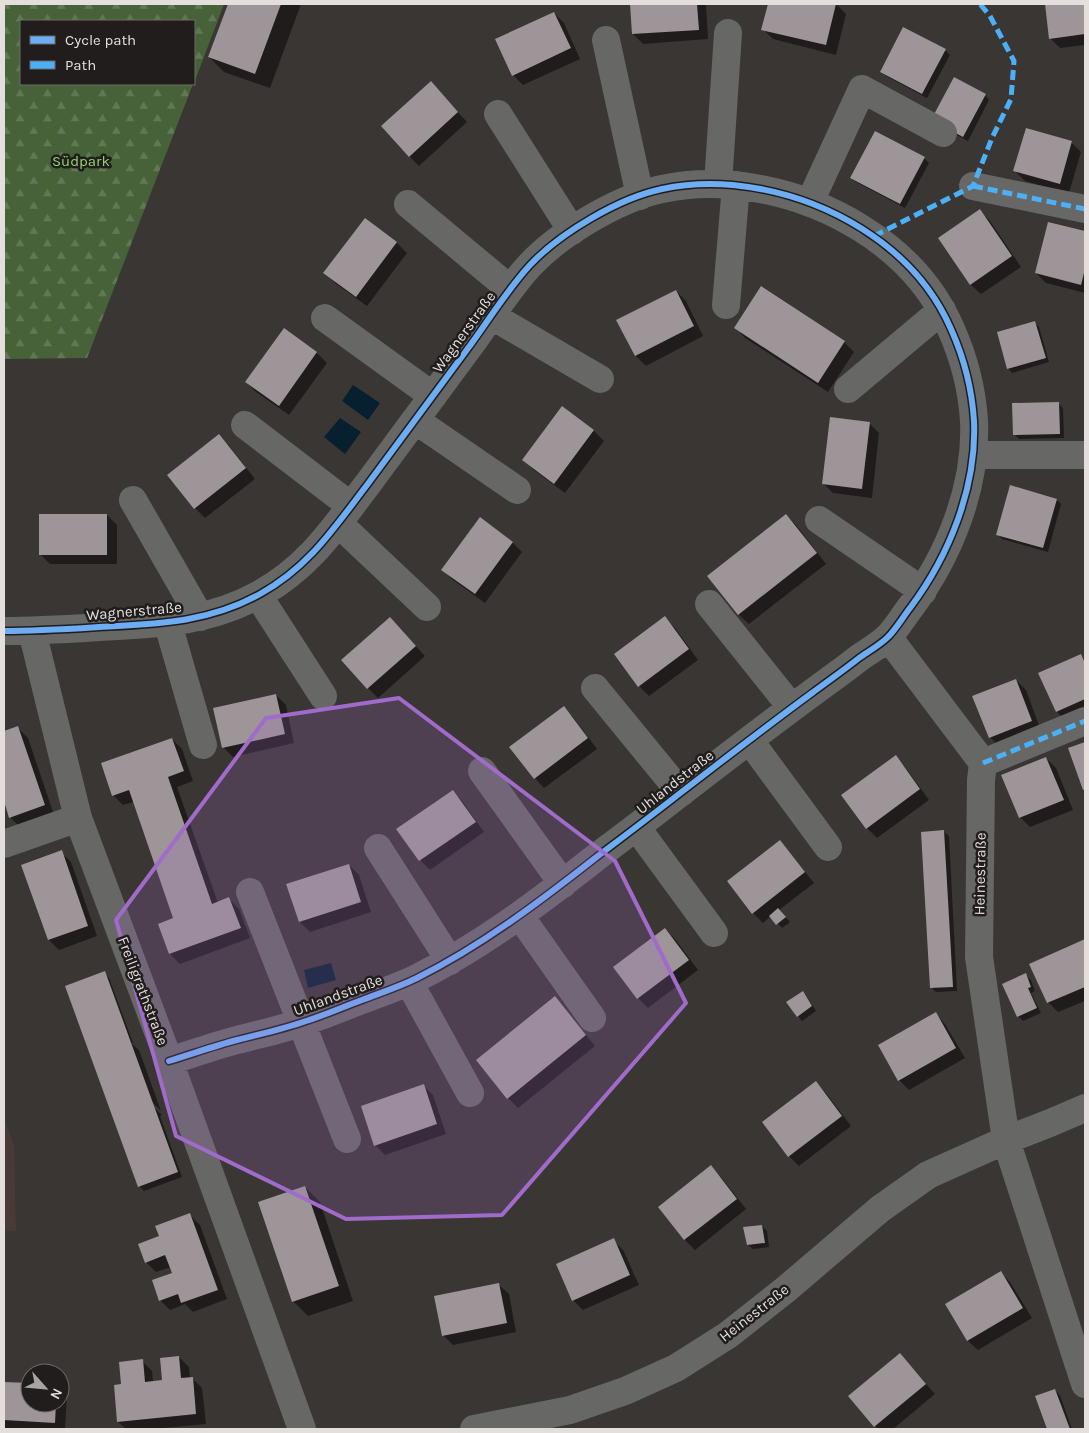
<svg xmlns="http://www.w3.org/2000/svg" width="1089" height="1433" font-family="Karla,sans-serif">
  <defs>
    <pattern id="forest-firs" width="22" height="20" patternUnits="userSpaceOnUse" patternTransform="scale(1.25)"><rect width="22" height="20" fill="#476239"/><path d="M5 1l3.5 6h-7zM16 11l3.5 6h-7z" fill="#617855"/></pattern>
  </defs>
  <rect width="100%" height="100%" fill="#3a3634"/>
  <path fill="#473a37" d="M4,1117L14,1146L16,1231H4Z"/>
  <path fill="url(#forest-firs)" d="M4,4H224L194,83V21H21V84H193L87,358L4,359Z"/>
  <path fill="#07202f" d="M353,385L380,403L368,420L342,401Z
    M340,418L361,432L345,454L324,437Z
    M331,963L336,980L308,988L304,970Z"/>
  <path fill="#0007" d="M229,4H301L270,88L224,72L209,57Z
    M632,4H706L708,39L643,44L633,34Z
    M769,4H836L846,14L836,55L773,39L763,29Z
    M1046,4H1085V45L1060,48L1050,38Z
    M554,13L564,23L580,59L523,85L513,75Z
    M945,50L950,55L927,98L886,76L881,72Z
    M440,93L467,122L419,166L409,156Z
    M985,95L989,100L968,141L937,125Z
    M1071,142L1081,152L1069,193L1025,181L1015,171Z
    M924,158L929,163L905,208L856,182L851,178Z
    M980,211L990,221L1021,267L981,294L971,285L940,238Z
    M365,219L397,243L407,253L367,306L335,283L325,273Z
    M1049,223L1085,232V293L1046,283L1036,273Z
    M762,288L844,342L854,352L828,392L745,338L736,328Z
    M676,291L686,301L703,336L646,366L636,356Z
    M1035,323L1039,327L1049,362L1012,373L1008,368Z
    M284,330L317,353L327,363L289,415L256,392L246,382Z
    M1058,403L1063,408L1064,438L1019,439L1014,434Z
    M563,408L594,431L604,441L565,493L534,470L524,460Z
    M869,423L879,433L872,498L833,493L823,483Z
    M219,436L229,446L255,479L205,518L195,508L169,475Z
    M1057,500L1061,504L1048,552L1002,539L997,534Z
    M107,515L117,525V564H50L40,554Z
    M786,515L796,525L826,564L749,624L739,615L709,576Z
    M512,542L522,552L485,603L453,580L443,570Z
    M665,618L675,628L698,660L649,696L639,686Z
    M400,629L425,656L378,698L368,688Z
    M1081,656L1085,660V713L1067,722L1057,712Z
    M1016,680L1026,690L1041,731L1000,747L990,737Z
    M276,695L286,705L294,743L233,757L223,747Z
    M564,708L573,717L597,749L544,788L535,778Z
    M18,728L28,738L54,815L20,827L10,817L4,798V732Z
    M172,739L182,749L193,781L177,787L218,903L229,899L239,909L250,938L180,964L170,954L175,919L134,802L123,805L113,795Z
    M895,757L905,767L929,800L877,838L867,828L843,795Z
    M1046,758L1056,768L1073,810L1030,827L1020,817Z
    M453,791L462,801L484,832L430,870L420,860L398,829Z
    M944,832L949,836L957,991L936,992L932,988Z
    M779,842L789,852L814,883L779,910L790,922L782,928L771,916L763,923L753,913Z
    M61,852L71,862L97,936L59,950L49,940Z
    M349,865L359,875L371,912L310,932L300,922Z
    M665,929L675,939L698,970L648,1008L638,998L615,967Z
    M1085,940V1001L1058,1012L1048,1002L1031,964Z
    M104,973L109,978L133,1043H131L139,1050L161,1111L150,1100L148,1102L162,1115L160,1116L182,1177L144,1191L139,1186Z
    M1026,975L1031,980L1035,991L1031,993L1041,1013L1023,1021L1018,1016Z
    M803,992L807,997L816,1011L802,1021L798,1016Z
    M555,998L564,1008L595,1046L518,1108L508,1098Z
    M936,1014L945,1024L965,1058L909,1090L899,1080Z
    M816,1083L826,1093L851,1126L799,1166L789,1156Z
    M423,1085L433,1095L446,1134L385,1155L375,1145Z
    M711,1167L721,1177L746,1209L695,1250L685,1240L659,1207Z
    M305,1187L320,1202L353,1301L308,1316L293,1301Z
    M190,1215L200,1225L227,1299L193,1312L185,1304L170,1310L160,1300L173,1274L171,1267L156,1272L146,1262L160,1237Z
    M762,1226L767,1231L769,1247L753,1249L748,1245Z
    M613,1240L623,1250L639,1285L583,1310L573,1300Z
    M1000,1272L1010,1282L1032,1318L978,1350L968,1341L947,1304Z
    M499,1285L509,1294L516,1332L453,1345L443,1335Z
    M900,1354L935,1394L893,1429H878L850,1396Z
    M179,1357L189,1367L190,1379L192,1378L202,1388L206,1424L153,1429H126L118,1422L123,1385L142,1361L152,1371L153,1382L163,1381Z
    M4,1383L30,1385V1403H60V1389L67,1396L65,1429H4Z
    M1055,1390L1060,1395L1072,1429H1048L1037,1397Z"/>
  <path fill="#9d9597" d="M228,4H281L255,74L208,57Z
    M630,4H697L699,30L632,34Z
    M768,4H836L826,45L761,30Z
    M1045,4H1085V34L1049,39Z
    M554,12L571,48L512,76L495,39Z
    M903,27L946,49L922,94L880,72Z
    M954,77L986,94L963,137L931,120Z
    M431,81L458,112L409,157L381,126Z
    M1026,128L1072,141L1060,184L1013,171Z
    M875,131L925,157L900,204L850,178Z
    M980,209L1012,256L970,285L938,238Z
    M365,218L397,242L356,297L323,273Z
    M1048,222L1085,231V269L1081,285L1035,273Z
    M761,286L845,341L818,383L734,328Z
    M676,290L694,326L635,356L616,320Z
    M1035,321L1046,358L1007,369L997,332Z
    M284,328L317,352L279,406L245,382Z
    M1059,402L1060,434L1013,435L1012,403Z
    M562,406L594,430L554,484L522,460Z
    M830,417L870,422L862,489L822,484Z
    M219,434L246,468L194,509L167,475Z
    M1010,485L1057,499L1043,548L996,535Z
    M39,514H107V555H39Z
    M786,514L817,553L738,615L707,576Z
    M480,517L513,542L475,594L441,570Z
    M665,616L689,649L638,687L614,654Z
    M390,617L416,646L367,689L341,660Z
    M1081,654L1085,663V699L1056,712L1038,673Z
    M1016,679L1032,721L989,738L972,696Z
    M276,694L285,734L222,748L213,708Z
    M564,706L588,738L534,779L509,747Z
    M18,726L45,805L9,818L4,801V731Z
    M172,738L184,771L168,777L212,904L229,897L241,928L169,954L158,924L173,918L129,790L112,796L101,763Z
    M1085,742V789L1083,790L1068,748Z
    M896,755L920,789L866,829L841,795Z
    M1046,757L1064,800L1019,818L1001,775Z
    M453,790L476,822L419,861L396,829Z
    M944,830L953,987L930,988L921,832Z
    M780,840L805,872L752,914L727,881Z
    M62,850L88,926L48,940L21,865Z
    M349,864L361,902L299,922L286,884Z
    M778,908L786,917L776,925L769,916Z
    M665,928L689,960L637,999L613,967Z
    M1085,939V987L1047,1003L1029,964Z
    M105,971L178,1172L138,1187L65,986Z
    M1026,973L1031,987L1028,988L1037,1008L1017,1017L1002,984Z
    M803,991L812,1006L797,1017L786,1002Z
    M555,996L586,1035L507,1099L476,1060Z
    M936,1012L956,1048L898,1081L878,1045Z
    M816,1081L842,1116L788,1157L762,1122Z
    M424,1084L437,1124L374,1146L361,1106Z
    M711,1165L737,1199L684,1240L658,1207Z
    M305,1186L339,1286L292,1302L258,1202Z
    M190,1213L218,1290L181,1303L178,1294L159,1301L152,1280L172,1273L165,1255L145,1263L138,1244L159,1236L155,1226Z
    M762,1225L765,1243L747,1245L743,1227Z
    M614,1238L630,1275L572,1301L556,1264Z
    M1001,1271L1023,1308L967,1341L945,1304Z
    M499,1283L507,1323L442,1336L434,1296Z
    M900,1353L926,1384L874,1427L848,1396Z
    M179,1356L181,1378L193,1377L196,1414L117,1422L114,1385L121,1384L119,1362L143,1359L145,1382L162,1380L160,1358Z
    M4,1382L30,1383V1403H56L55,1423L4,1420Z
    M1055,1389L1070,1429H1047L1035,1396Z"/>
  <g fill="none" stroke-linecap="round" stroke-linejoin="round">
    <path stroke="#676766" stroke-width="28" d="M606,40L640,196
      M498,114L572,231
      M718,184L728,33
      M973,186L1085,209
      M810,202L862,89L943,133
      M408,204L510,289
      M726,305L736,185
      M492,316L600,379
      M325,318L433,396
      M848,389L942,310
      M415,420L517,490
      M245,425L351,506
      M973,455H1085
      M133,500L200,617
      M819,520L923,591
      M338,523L427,607
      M258,595L323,696
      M709,604L792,708
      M168,624L203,745
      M4,631C36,631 67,629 99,627C156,624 208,623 260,594C309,567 334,528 367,485C400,440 433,396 466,351C487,323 506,291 530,265C560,233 619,198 662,189C685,184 710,183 733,185C822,194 914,244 951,329C964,358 972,389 974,421C977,487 949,556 910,608C903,617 896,629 888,637C880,645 869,651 859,658C844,670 828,681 812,693C767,726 723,760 679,794C651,816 623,837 594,859C538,903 481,946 417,978C399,987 380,993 362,1000C343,1007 325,1015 306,1021C284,1029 260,1034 237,1040C214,1046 192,1054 169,1061
      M32,631L78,818L169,1061L302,1429
      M888,637L983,763L981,780L979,957L1006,1140L1085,1384
      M595,688L681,793
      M750,741L828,847
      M983,763L1085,721
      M482,771L563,884
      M637,828L714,933
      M4,844L78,818
      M378,848L450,961
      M250,892L347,1139
      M520,916L592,1018
      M409,982L470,1093
      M474,1429L570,1410L625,1391L676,1368L728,1335L785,1290L880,1209L928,1175L1006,1140L1050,1123L1085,1108"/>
    <path stroke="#4cb0f7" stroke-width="5" stroke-dasharray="10 5" stroke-linecap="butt" d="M973,186L1085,209
      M874,236L973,186L992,138L1011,99L1014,61L990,16L980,4
      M983,763L1085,721"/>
    <g stroke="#211d1c" stroke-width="9">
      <path id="cycleway" d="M4,631C36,631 67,629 99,627C156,624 208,623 260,594C309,567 334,528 367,485C400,440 433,396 466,351C487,323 506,291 530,265C560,233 619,198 662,189C685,184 710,183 733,185C822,194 914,244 951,329C964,358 972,389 974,421C977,487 949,556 910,608C903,617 896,629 888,637C880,645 869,651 859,658C844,670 828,681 812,693C767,726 723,760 679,794C651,816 623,837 594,859C538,903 481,946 417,978C399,987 380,993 362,1000C343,1007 325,1015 306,1021C284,1029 260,1034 237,1040C214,1046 192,1054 169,1061"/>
    </g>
    <use href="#cycleway" stroke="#6dadf4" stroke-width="6"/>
  </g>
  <path fill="#a06bca" fill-opacity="0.2" stroke="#a06bca" stroke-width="4" stroke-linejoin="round" d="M399,698L615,861L686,1003L502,1215L346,1219L176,1136L116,920L266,718Z"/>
  <g text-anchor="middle" stroke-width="5" stroke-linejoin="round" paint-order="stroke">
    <g font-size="15" fill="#92d571" stroke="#211d1c">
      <text x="81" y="166">Südpark</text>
    </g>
    <g font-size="15" fill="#e4dfdd" stroke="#211d1c">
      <text transform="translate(464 332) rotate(-54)" y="5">Wagnerstraße</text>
      <text transform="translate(134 611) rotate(-5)" y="5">Wagnerstraße</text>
      <text transform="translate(675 782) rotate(-38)" y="5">Uhlandstraße</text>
      <text transform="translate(980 874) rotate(-89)" y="5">Heinestraße</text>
      <text transform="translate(143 991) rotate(69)" y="5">Freiligrathstraße</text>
      <text transform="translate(338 995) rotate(-20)" y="5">Uhlandstraße</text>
      <text transform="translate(754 1313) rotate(-38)" y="5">Heinestraße</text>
    </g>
  </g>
  <rect width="1089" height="1433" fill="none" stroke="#e4dfdd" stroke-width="10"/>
  <rect x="20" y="20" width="175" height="65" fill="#211d1c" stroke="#6f6b69"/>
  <rect x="30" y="36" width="25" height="8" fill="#6dadf4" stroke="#6f6b69"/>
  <text x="65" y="45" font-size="15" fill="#e4dfdd">Cycle path</text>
  <rect x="30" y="61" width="25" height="8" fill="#4cb0f7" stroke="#6f6b69"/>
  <text x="65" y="70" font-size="15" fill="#e4dfdd">Path</text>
  <g transform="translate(45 1388) rotate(117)"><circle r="24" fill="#211d1c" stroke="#6f6b69"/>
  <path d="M0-4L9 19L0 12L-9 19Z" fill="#a8a4a2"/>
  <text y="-8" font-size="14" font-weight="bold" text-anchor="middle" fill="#e4dfdd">N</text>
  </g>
</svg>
